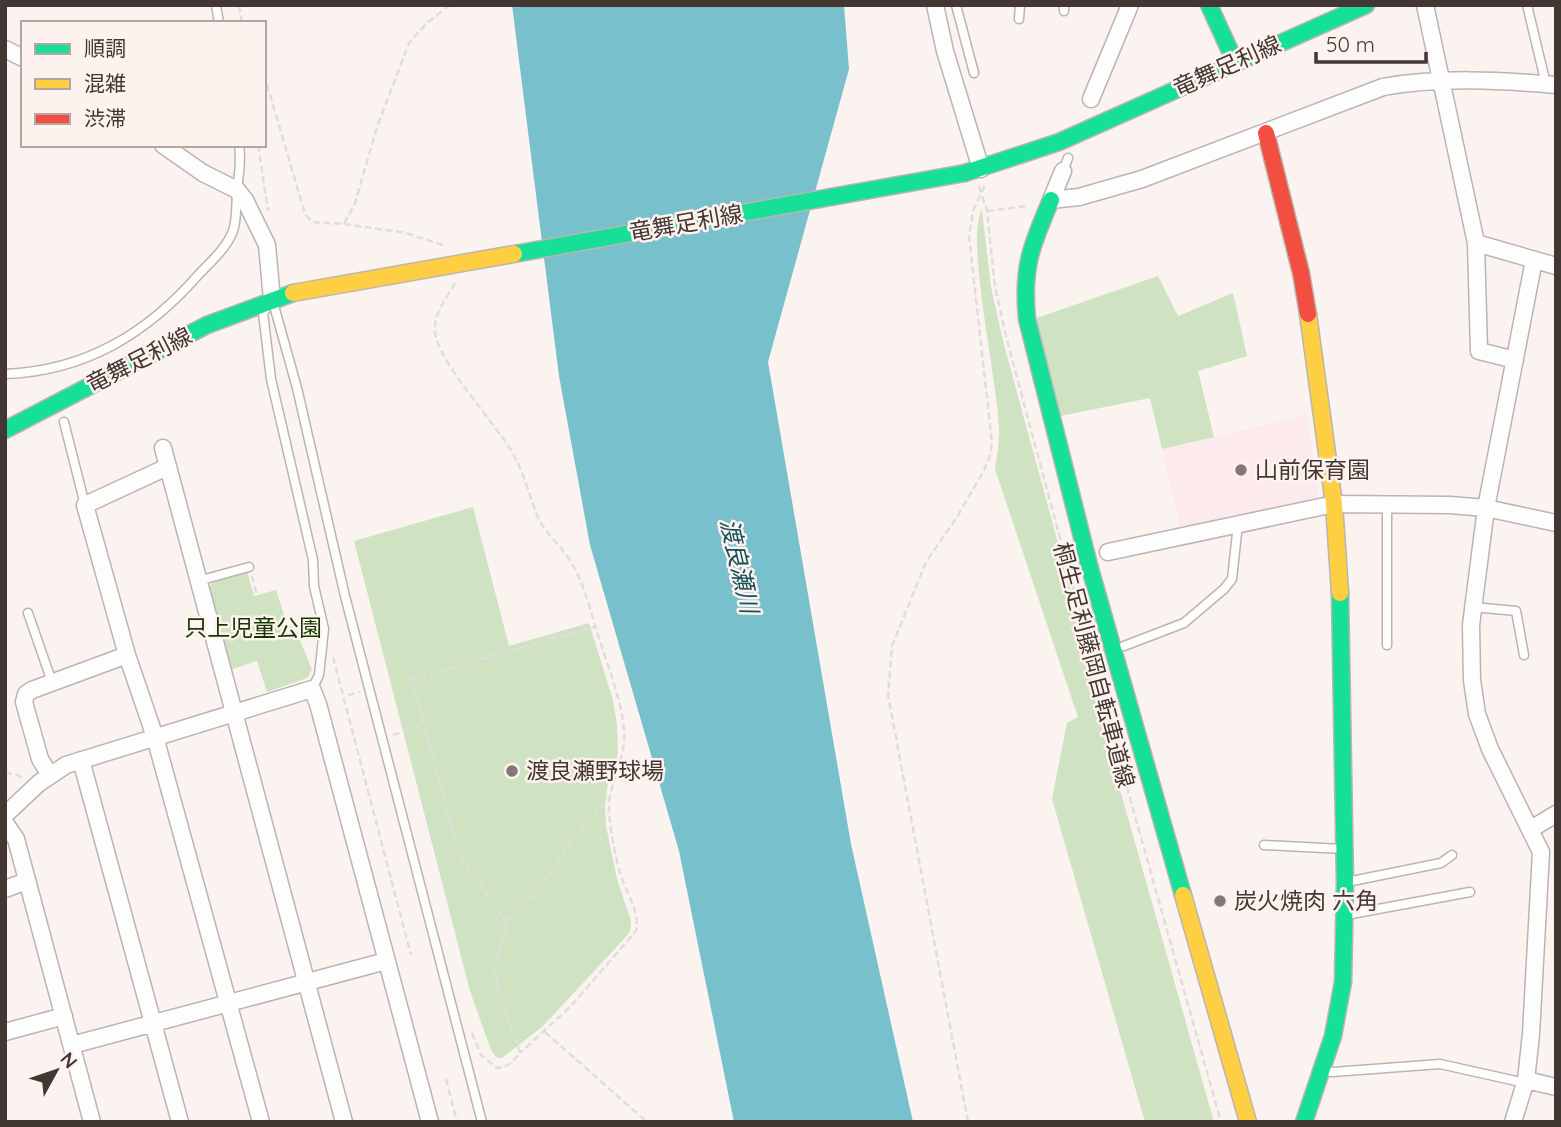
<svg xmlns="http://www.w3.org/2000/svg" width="1561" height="1127" font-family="Quicksand,'Noto Sans JP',sans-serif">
  <rect width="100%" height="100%" fill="#faf3f0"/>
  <path fill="#fceaec" d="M1307,415L1318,492L1317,498L1181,531L1162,449Z"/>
  <path fill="#cfe2c1" d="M982,210L991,287L1003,341L1104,712L1117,779L1214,1122H1145L1052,799L1067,723L1078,717L995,469C997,455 1000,440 999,426C998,384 965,237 982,210Z
    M1158,276L1178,316L1233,293L1247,356L1198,371L1214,437L1162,449L1150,398L1060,416L1034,319Z
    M473,507L509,646L589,623L613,700L617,725L618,754L607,788L605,808L606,826L617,879L631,921L630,931L624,939L542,1027L502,1058H497L491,1050L470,991L354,541Z
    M247,571L254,596L276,590L288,627L294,625L312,670L307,678L267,692L257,661L230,670L208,590L213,581Z"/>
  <path fill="#78c0cc" d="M512,5H844L849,69L768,362L851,844L913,1122H734L679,851L590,545L559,376Z"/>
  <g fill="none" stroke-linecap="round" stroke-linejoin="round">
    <g stroke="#bcb4b1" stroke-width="11">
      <path id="lane" d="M216,5L219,23
        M956,5L974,73
        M1527,5L1546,84
        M1064,11V5
        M1019,19L1020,5
        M1063,171L1068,158
        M273,302L297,388L345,596L482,1122
        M266,309L263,313L271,379L313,560L314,586L324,629L319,675L312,689
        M5,374C86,371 148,333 200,273C212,261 227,247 233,231C237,219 236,206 237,193C238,176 242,163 239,145
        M64,422L85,505
        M198,581L249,567
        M1473,607L1516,611L1524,655
        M28,613L52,682
        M1387,645V503
        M1124,646L1184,623L1224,589L1232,579L1238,524
        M1264,845L1343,849
        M1347,882L1441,863L1452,855
        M1346,915L1470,892
        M1325,1071L1333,1072L1440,1064L1525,1083"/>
    </g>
    <g stroke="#bcb4b1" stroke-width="19">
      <path id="street" d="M935,5L945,51L981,169
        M1425,5L1476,243L1556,266
        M5,49L23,58
        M1091,99L1130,5
        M163,145L203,173L237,190L245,200L267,245L272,300
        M1063,171L1051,200L1079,197L1142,179L1383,87C1439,77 1499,80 1556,85
        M1476,243L1479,351L1515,360
        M163,448L344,1122
        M167,467L85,505L127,655L155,737L261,1122
        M1108,552L1334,504L1450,505L1486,508L1556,523
        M81,760L180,1122
        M50,775L40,759L24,702L26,694L32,690L127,655
        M5,815L39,783L66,765L312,689L318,704L430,1122
        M5,823L16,839L92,1122
        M1531,829L1556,814
        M5,889L27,881
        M5,1032L64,1016
        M72,1045L386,961
        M1526,1080L1556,1087
        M1513,1122L1526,1080L1531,1034L1541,852L1490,749L1477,714L1472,680L1471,625L1486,508L1534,260"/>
    </g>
    <g stroke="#bcb4b1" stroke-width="19">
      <path id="fast" d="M1209,5L1235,62
        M965,173L1059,142L1366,5
        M1051,200C1031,246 1022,268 1027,319L1089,565L1183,895
        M5,430L207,325L293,293
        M1304,1122L1333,1036L1343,982L1345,883L1340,593"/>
    </g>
    <g stroke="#bcb4b1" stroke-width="19">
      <path id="slow" d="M1308,314L1334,504L1340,593
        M1183,895L1248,1122"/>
    </g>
    <g stroke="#bcb4b1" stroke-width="19">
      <path id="jam" d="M1266,133L1301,273L1308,314"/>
    </g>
    <path stroke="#e0dedc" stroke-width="2.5" stroke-dasharray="7 3.5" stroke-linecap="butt" d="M239,5L242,23
      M264,74L305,214L312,222L344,224L355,203L377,127L409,43L426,24L450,5
      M258,145L268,211
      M258,149L264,145
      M979,186L987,211L995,287L1007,340L1124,777L1221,1122
      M987,211L1027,206
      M344,224L406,233L446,246
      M455,283C445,301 429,319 437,341C451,376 487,414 509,447C523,469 528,492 537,515C545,534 561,545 571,562C584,583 590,609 597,632C607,664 621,697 624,730C627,759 607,785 609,813C611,833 615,857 621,876C627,894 640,912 636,931L570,1007L520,1053
      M252,576L257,596
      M333,657L411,955
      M348,695L360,692
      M393,735L424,725
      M5,773L15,774L22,778
      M507,923L460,856L412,679L594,627
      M545,1032L647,1122
      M472,1033L481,1055L497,1068C508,1067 513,1062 520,1053L497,986L495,970L507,923L535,895L572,842L609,798
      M446,1079L457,1122
      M968,1122L888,695L892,646L926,562L957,517L982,474L989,459L992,443L969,236L973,211L985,185"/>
    <use href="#lane" stroke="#fefdfd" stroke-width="8"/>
    <use href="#street" stroke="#fefdfd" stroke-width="16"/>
    <use href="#fast" stroke="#16e098" stroke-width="16"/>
    <use href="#slow" stroke="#ffcf43" stroke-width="16"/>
    <use href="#jam" stroke="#f24e42" stroke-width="16"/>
    <g stroke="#bcb4b1" stroke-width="19" stroke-linecap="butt">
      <path id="fast-bridge" d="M514,254L965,173"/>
    </g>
    <g stroke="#bcb4b1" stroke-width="19" stroke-linecap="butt">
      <path id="slow-bridge" d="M293,293L514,254"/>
    </g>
    <use href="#fast-bridge" stroke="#16e098" stroke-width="16"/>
    <use href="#slow-bridge" stroke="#ffcf43" stroke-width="16"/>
  </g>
  <g fill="#827975" stroke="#fdf2ed" stroke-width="2.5">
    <circle cx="1241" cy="470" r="7"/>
    <circle cx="512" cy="771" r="7"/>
    <circle cx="1220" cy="901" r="7"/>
  </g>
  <g text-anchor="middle" stroke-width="5" stroke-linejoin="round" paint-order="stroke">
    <g font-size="23" fill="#423733" stroke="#fdf2ed">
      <text transform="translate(1227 66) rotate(-24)" y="8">竜舞足利線</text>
      <text transform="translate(686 223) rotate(-10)" y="8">竜舞足利線</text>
      <text transform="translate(139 360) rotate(-27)" y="8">竜舞足利線</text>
      <text transform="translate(1094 665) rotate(75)" y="8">桐生足利藤岡自転車道線</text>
    </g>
    <g font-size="23" fill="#423733" stroke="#fdf2ed" text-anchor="start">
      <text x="1255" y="478">山前保育園</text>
      <text x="526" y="779">渡良瀬野球場</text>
      <text x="1234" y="909">炭火焼肉 六角</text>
    </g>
    <g font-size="23" fill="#153800" stroke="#fdf2ed">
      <text x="253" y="636">只上児童公園</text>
    </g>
    <g font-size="24" font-style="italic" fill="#15515c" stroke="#fdf2ed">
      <text transform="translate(739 566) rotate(77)" y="8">渡良瀬川</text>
    </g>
  </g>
  <rect width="1561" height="1127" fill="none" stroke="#423733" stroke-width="14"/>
  <rect x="21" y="21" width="245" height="126" fill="#fdf2ed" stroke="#b2a7a3" stroke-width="2"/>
  <rect x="35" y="44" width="35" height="10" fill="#16e098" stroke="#b2a7a3" stroke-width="2"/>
  <text x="84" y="56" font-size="21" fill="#423733">順調</text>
  <rect x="35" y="79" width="35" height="10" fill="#ffcf43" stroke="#b2a7a3" stroke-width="2"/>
  <text x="84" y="91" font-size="21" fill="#423733">混雑</text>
  <rect x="35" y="114" width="35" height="10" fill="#f24e42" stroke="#b2a7a3" stroke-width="2"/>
  <text x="84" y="126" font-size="21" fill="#423733">渋滞</text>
  <g transform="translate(56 1071) rotate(50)" stroke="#fdf2ed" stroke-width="5" paint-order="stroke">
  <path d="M0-5L12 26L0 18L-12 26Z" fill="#423733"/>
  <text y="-10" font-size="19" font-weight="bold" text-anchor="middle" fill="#423733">N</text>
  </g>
  <path d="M1316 52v10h110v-10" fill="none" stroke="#423733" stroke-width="3.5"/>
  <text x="1326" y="52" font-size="21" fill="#423733" stroke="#fdf2ed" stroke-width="5" paint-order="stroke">50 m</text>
</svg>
